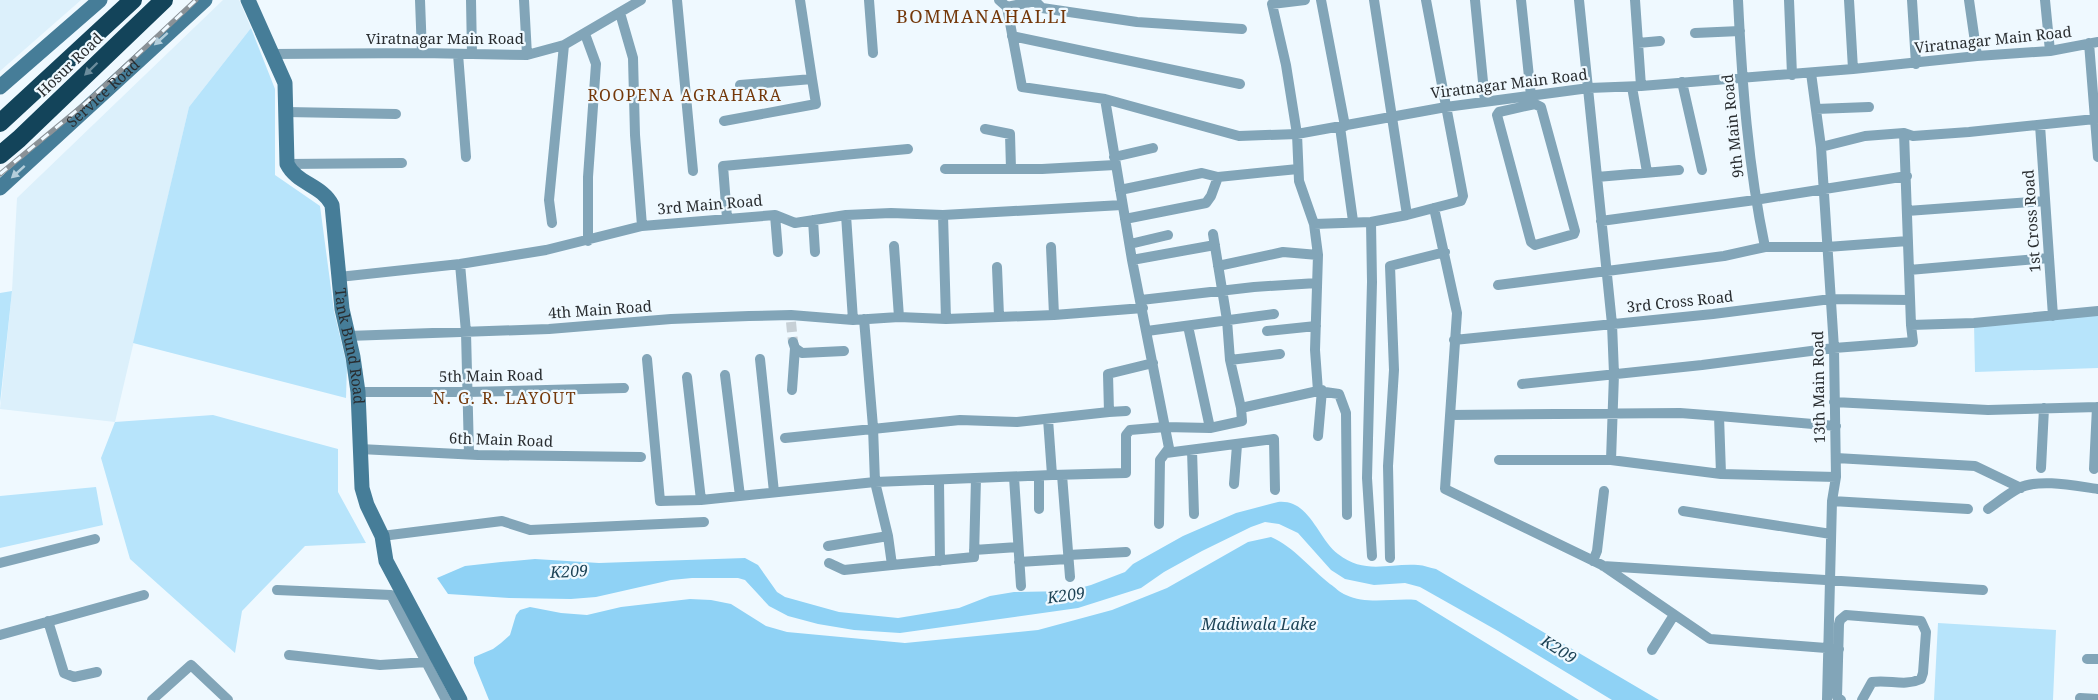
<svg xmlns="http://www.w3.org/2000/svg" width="2098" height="700" font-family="'Noto Serif',serif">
  <rect width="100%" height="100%" fill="#eff9ff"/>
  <path fill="#dcf0fb" d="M0,0H81L0,71Z
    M223,0H239L251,28L189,107L115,422L0,409L12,291L17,198Z"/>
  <path fill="#b7e4fb" d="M251,28L275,89V175L320,206L334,311L347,366L346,398L133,343L189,107Z
    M12,291L0,403V293Z
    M2098,315V368L1975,372L1974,323Z
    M213,415L338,449V492L366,543L305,546L242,611L235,653L130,559L101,458L115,422Z
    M96,487L103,525L0,548V496Z
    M1938,623L2056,630L2053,700H1934Z"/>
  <path fill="#8fd2f5" d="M1278,502C1310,499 1317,538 1338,554C1365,575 1388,563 1418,565C1424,565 1430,568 1436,569L1659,700H1612L1498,631L1420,587L1405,583L1374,585L1345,579L1331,570L1298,533L1279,524L1265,522L1251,527L1202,551L1164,572L1141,588L1078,608L900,633L854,630L818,624L788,616L769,606L745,580L738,578H692L671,580L596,597L571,599L509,598L448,594L437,578L465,566L501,562L535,559L599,563L745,558L758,565L777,592L785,597L839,612L898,618L959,608L990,596L1014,592L1069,591L1091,585L1125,572L1133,564L1183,536L1236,513Z
    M1271,537C1294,547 1311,569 1330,584C1335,587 1340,593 1346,595C1367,605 1393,598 1416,600L1579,700H489L474,663V657L493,649L501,643L510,635L516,615L520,610L530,607L561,613L587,615L621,607L690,599L711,600L731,604L766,626L787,632L905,643L1038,630L1112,610L1167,588L1248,542Z"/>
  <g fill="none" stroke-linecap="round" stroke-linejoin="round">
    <path stroke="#c7d0d6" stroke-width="10" stroke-dasharray="10 5" stroke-linecap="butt" d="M791,322L793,342"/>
    <path stroke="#82a5b8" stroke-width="10" d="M420,0L422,53
      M471,0L472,54
      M524,0L527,55
      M677,0L693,171
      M869,0L873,53
      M999,0L1007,7L1022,87L1105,99L1239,136L1297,134L1446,107L1589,88L1641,86L1853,69L1977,56L2050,51L2098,42
      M1321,0L1345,126
      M1374,0L1407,215
      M1475,0L1485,102
      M1521,0L1531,96
      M1579,0L1612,324L1614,374L1611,460
      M1635,0L1641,86
      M1738,0C1742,83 1748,166 1765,247
      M1789,0L1792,75
      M1849,0L1853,69
      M1912,0L1916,64
      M1969,0L1977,56
      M2045,0L2050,51
      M1035,1L1042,8L1137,22L1242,29
      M1007,7L1035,1
      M620,13L633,58L635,135L642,226
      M1695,33L1740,31
      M585,34L596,64L588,177V241
      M1012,36L1240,84
      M1638,43L1660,41
      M2089,43L2098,157
      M271,54L422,53L527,55L564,45L641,0
      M458,54L466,157
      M1811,73L1821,147L1834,348L1836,477L1832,501L1827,700
      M1682,82L1702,170
      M740,85L812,79L800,0
      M1632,87L1647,172
      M1105,99L1132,260L1169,448L1160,460L1159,524
      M1535,104L1541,107L1575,231L1574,234L1535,245L1531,242L1497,115L1499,112Z
      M1816,109L1869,107
      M286,112L396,114
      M724,121L816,104L812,79
      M2040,125L2053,316
      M1340,127L1353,221
      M985,129L1010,134L1011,169
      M1904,133L1911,325
      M1821,147L1865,136L1904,133L1913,136L1969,132L2095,119
      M1114,157L1153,148
      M287,164L402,163
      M945,169H1042L1115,165
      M1597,177L1679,170
      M1120,190L1202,173L1218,177L1298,169
      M1434,208L1457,313L1445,489L1602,565L1710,639L1839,649
      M1907,211L2045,201
      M775,215L778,252
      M846,215L853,320
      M943,215L946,319
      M727,218L723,166L908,149
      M1125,219L1206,203L1211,196L1218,177
      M813,220L815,252
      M1601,221L1755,200L1907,176
      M1371,222L1372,282L1367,478L1372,556
      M552,223L549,200L564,45
      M1314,224L1371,222L1407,215L1461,201L1463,196L1426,0
      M1213,234L1227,320L1230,360L1241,408
      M1130,244L1168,235
      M894,246L899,317
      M1051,247L1054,315
      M1132,260L1215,245
      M460,264L466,332L469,454
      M1218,266L1283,252L1318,255
      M997,267L999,316
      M1909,270L2049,258
      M339,277L460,264L546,250L642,226L775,215L795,223L846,215L891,213L943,215L1122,205
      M1498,285L1724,256L1765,247H1827L1908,241
      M1141,300L1254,287L1317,283
      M864,319L873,427L875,482L1052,475L1048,419
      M1188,326L1210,428
      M1147,331L1274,314
      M1267,331L1316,326
      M348,336L549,329L671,319L749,316L791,315L853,320L899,317L946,319L1054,315L1143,308
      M1454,340L1713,314L1831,299L1909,300
      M793,342L795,348L802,353L844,351
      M647,359L660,501L701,500L875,482L888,536L892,565L974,557L976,478
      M760,359L774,492
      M1230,360L1280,354
      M725,375L740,496
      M687,377L701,500
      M1522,384L1702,365L1834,348L1913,342L1911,325L1974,323L2098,311
      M792,390L795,348
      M1318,391L1339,394L1346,413L1347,515
      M358,392H467L624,388
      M1834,402L1988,410L2098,407
      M1109,412L1126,411
      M1450,415L1680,413L1719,416
      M1318,436L1322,390
      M785,438L960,420L1017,422L1109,412L1108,374L1153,363
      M360,449L478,455L641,457
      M1192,450L1194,514
      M1166,453L1274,439L1275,490
      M1836,458L1975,466L2021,488
      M1499,460H1611L1721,474L1836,477
      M2041,468L2044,408
      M2094,469L2097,407
      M1721,474L1719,416L1836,426
      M1052,475L1126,473V435L1130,430L1165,427L1210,428L1242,421L1241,408L1318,391L1315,350L1318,255L1314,224L1299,181L1297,134L1286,65L1272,4L1305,0
      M1062,475L1070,577
      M1039,476V509
      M1014,477L1021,586
      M939,481L940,561
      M1234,484L1237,445
      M1832,501L1968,509
      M1988,509C1998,502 2008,494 2019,488C2040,478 2076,486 2098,489
      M1683,511L1831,534
      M382,536L502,521L530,530L704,522
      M828,546L888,536
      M974,550L1018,547
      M1068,555L1126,552
      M1390,558L1388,466L1394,370L1390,266L1445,252
      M1593,561L1597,551L1604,491
      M1019,562L1068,559
      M0,563L95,539
      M829,563L844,570L892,565
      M1603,566L1983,590
      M277,590L391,595L446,700
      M48,621L64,673L74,677L97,672
      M0,635L144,595
      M1652,650L1674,615
      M289,655L380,665L427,662
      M2087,659H2098
      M2080,698L2098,699
      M152,700L191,665L228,700
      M1841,700L1837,697L1839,624L1840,620L1846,615L1921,621L1926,632L1923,673L1921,679C1904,687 1889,679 1872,682L1862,700"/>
    <g stroke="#467d98" stroke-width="15">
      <path id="s1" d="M248,0L285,83L287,164C297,184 322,185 332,205L342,309L353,357L358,392L362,488L367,505L382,536L386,561L460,700"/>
      <path d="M0,87L100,0"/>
      <path id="s2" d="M0,188L205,0"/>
    </g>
    <path stroke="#13445a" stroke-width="18" d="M0,123L133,0
      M0,155L19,139L164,0"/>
    <g stroke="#8b9297" stroke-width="5">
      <path id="rail" d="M0,174L87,102L196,0"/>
    </g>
    <use href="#rail" stroke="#eff9ff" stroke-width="3" stroke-dasharray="9" stroke-linecap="butt"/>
  </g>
  <defs><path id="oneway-solid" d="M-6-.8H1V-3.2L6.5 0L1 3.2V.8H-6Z" transform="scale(1.5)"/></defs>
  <g fill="#b4cedb">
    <use href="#oneway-solid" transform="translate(161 39) rotate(138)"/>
    <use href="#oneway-solid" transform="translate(18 172) rotate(138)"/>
  </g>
  <use fill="#6b8c9c" href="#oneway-solid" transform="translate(91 69) rotate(136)"/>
  <g text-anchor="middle" stroke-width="4.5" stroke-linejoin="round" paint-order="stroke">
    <g font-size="15" fill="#292d30" stroke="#eff9ff">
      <text x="445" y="44">Viratnagar Main Road</text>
      <text transform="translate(1993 40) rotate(-6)" y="5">Viratnagar Main Road</text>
      <text transform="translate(70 65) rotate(-44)" y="5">Hosur Road</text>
      <text transform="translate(1509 84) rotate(-7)" y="5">Viratnagar Main Road</text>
      <text dy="5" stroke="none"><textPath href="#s2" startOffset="140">Service Road</textPath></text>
      <text transform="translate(1733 126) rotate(-96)" y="5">9th Main Road</text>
      <text transform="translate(710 205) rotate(-5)" y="5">3rd Main Road</text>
      <text transform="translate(2032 221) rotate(-94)" y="5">1st Cross Road</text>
      <text transform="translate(1680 302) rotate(-6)" y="5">3rd Cross Road</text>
      <text transform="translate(600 310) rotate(-4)" y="5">4th Main Road</text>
      <text dy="5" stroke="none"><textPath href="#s1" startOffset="376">Tank Bund Road</textPath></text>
      <text transform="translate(491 376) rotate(-1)" y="5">5th Main Road</text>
      <text transform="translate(1819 387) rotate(-91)" y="5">13th Main Road</text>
      <text transform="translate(501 440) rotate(2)" y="5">6th Main Road</text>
    </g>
    <g font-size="16" letter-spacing="1.5" fill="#74380a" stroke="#eff9ff">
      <text x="685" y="101">ROOPENA AGRAHARA</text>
      <text x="505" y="404">N. G. R. LAYOUT</text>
    </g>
    <g font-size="16" font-style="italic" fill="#1d4356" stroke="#eff9ff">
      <text transform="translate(569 571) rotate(-3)" y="6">K209</text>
      <text transform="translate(1066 595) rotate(-8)" y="6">K209</text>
      <text x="1259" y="630">Madiwala Lake</text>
      <text transform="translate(1559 649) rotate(32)" y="6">K209</text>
    </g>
    <g font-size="18" letter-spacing="1.5" fill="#74380a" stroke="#eff9ff">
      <text x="982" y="23">BOMMANAHALLI</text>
    </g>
  </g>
</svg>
